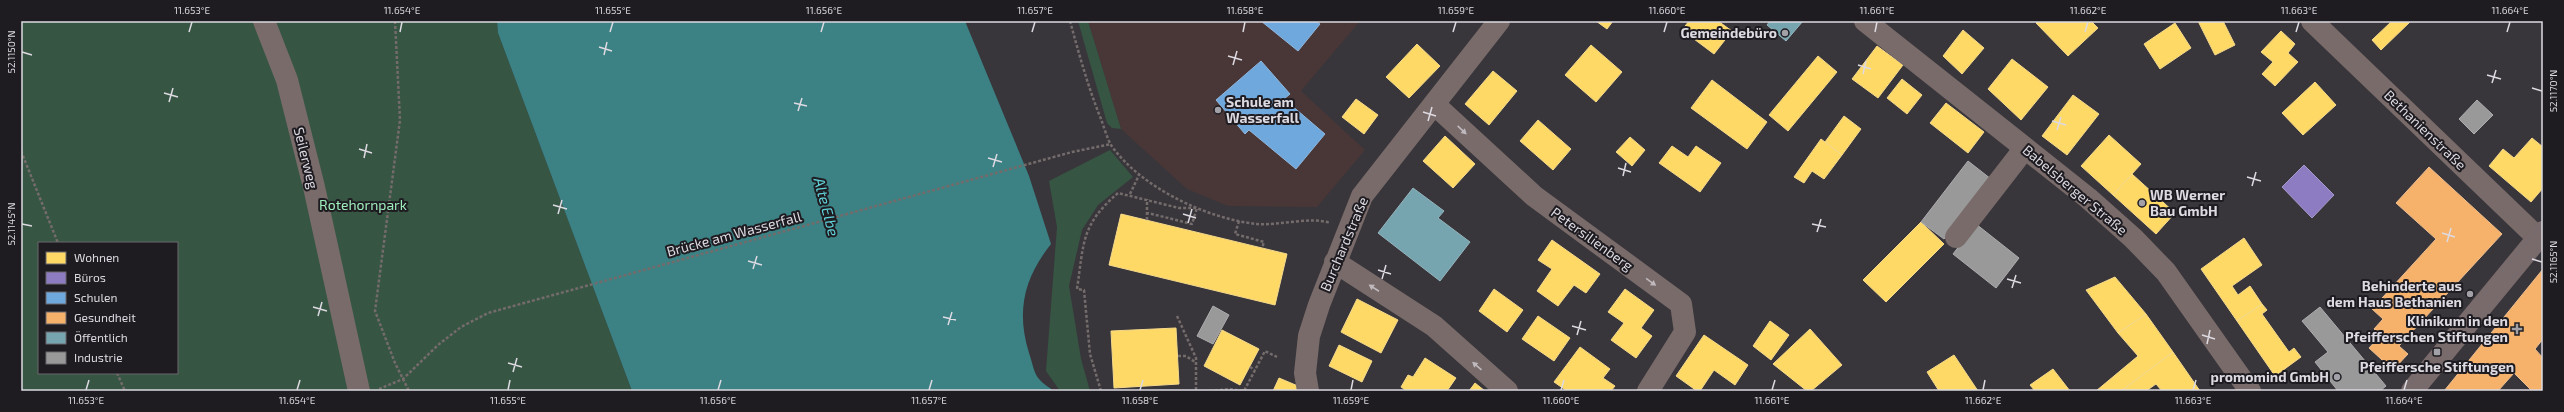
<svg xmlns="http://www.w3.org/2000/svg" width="2564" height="412" font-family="'Exo 2',sans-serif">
  <rect width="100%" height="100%" fill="#38363b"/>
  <path fill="#493738" d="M1088,21H1360L1301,91L1365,150L1317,207L1228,206L1187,189L1121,129Z"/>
  <path fill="#365543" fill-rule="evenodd" d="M21,21H497L498,33L632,391H21ZM39,243H177V373H39Z
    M1078,21H1088L1121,129L1112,128L1107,123Z
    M1110,150L1133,177L1098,205L1082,230L1069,286L1081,359L1090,391H1060L1046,371L1057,227L1049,181Z"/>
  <path fill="#3c8184" d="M497,21H965L1029,176L1051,244C1024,278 1016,311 1029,353C1032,361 1034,374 1039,379C1043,384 1049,387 1054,391H632L498,33Z"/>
  <path fill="#ffd966" stroke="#f5d98b" d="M1596,21H1613L1607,29Z
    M1689,21H1718L1732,31L1714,54L1682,30Z
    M2038,21H2091L2098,28L2068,56L2036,23Z
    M2198,21H2223L2235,45L2215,55Z
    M2392,21H2411L2381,50L2372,40Z
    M2175,23L2191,48L2160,69L2144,44Z
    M1963,30L1984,48L1962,74L1943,56Z
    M2281,31L2295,44L2288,53L2298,62L2275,86L2262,74L2273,62L2261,52Z
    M1417,44L1440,66L1409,98L1386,77Z
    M1591,45L1622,72L1596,102L1565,75Z
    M1877,46L1903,65L1878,98L1852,79Z
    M1818,56L1837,72L1788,131L1769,115Z
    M2012,59L2048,87L2021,120L1988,89Z
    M1493,71L1517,91L1489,125L1465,104Z
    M1902,79L1922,95L1907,114L1887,98Z
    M1712,80L1767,122L1747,149L1691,108Z
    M2315,82L2336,105L2303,135L2282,113Z
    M2073,95L2099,114L2067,155L2042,136Z
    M1356,99L1378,115L1364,134L1342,117Z
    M1946,103L1984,132L1968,153L1930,123Z
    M1844,116L1861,129L1842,155L1825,142Z
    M1538,120L1571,149L1553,170L1520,141Z
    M2109,135L2141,164L2113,195L2081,166Z
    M1445,136L1475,164L1453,188L1423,161Z
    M1630,137L1645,150L1632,166L1616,152Z
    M2532,138L2543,147V188L2531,202L2489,166L2503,149L2514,158Z
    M1821,139L1842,155L1824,179L1812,171L1804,183L1794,177Z
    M1672,146L1688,157L1696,146L1721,163L1700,192L1659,163Z
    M2132,174L2175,213L2156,234L2113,195Z
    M1121,214L1287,254L1275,305L1109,265Z
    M1921,222L1944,244L1886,302L1863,280Z
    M2244,238L2262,265L2232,286L2238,295L2250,286L2262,304L2237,321L2201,269Z
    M1552,240L1600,274L1586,293L1574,285L1558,306L1537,291L1552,269L1538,260Z
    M2115,277L2146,314L2118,333L2086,290Z
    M1494,289L1523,310L1507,332L1479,311Z
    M1625,289L1654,310L1641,328L1652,336L1636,358L1611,340L1624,323L1608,312Z
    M1357,299L1398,320L1381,353L1341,332Z
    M2262,304L2267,310L2262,314L2289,352L2294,348L2301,357L2275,376L2237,321Z
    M2146,314L2173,352L2121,391H2096L2138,356L2118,333Z
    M1538,316L1570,338L1554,361L1522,339Z
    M1770,321L1789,335L1771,360L1753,346Z
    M1176,328L1179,384L1114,388L1111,331Z
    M1810,329L1842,365L1811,391H1807L1773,364Z
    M1222,330L1259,349L1240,385L1204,366Z
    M1704,335L1748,365L1735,385L1714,370L1700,391H1697L1676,376Z
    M1339,345L1372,361L1362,382L1329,366Z
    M1580,347L1610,369L1603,378L1615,386L1611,391H1567L1554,382Z
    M2173,352L2200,391H2162L2156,384L2146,391H2121Z
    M1954,355L1978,391H1939L1927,372Z
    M1425,358L1456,378L1447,391H1407L1401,387L1408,375L1413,377Z
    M2053,369L2070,391H2035L2030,385Z
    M1279,378L1298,386L1300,391H1273Z
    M1475,383L1485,391H1469Z"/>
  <path fill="#8e7cc3" stroke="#a698cc" d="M2304,165L2334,195L2312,218L2282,187Z"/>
  <path fill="#6fa8dc" stroke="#90b7de" d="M1261,21H1315L1320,24L1298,51Z
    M1261,61L1290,94L1284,99L1325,134L1296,169L1249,130L1245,134L1216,100Z"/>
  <path fill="#f6b26b" stroke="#eebe8f" d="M2429,167L2502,234L2399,346L2408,354L2393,370L2369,348L2381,335L2374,329L2383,319L2372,309L2436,239L2396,203Z
    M2543,269V339L2535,349L2543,358V391H2532L2514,373L2498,391H2444Z"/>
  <path fill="#76a5af" stroke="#95b5be" d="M1770,21H1803L1786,41L1767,25Z
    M1413,188L1444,211L1438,218L1470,242L1440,281L1378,233Z"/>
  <path fill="#999" stroke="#adacaf" d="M2477,100L2493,115L2474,134L2459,119Z
    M1968,161L1991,179L1944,239L1921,222Z
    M1976,224L2019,258L1996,288L1953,254Z
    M1213,306L1229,315L1213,344L1197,336Z
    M2320,307L2386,386L2380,391H2338L2315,362L2328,352L2302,321Z"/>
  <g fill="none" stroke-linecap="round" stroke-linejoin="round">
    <path stroke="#746b6b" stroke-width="2.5" stroke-dasharray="3 2" stroke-linecap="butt" d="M395,21L400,120L375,311L395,363L409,391
      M1070,21C1079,54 1088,87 1101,119C1104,127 1107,138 1111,145C1140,187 1207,219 1257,224C1279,226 1310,216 1330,223
      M21,151L58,243
      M1130,194L1139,175
      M1147,220V199
      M1239,221L1235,234L1264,242L1262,248
      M1177,316L1196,358V391
      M1178,356H1186L1195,362
      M1250,367L1255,370
      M117,373L125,391
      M379,389L403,379L438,345L461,327L488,313L1072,152L1111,144
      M1101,391L1090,354L1084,290L1077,289C1084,242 1081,225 1118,193L1179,208H1197L1192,224L1148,213
      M1210,391L1230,389L1244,391L1265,351L1277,357"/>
    <path stroke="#796b6a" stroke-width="22" d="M264,21L287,80L314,187L359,391
      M1865,21L2088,198L2133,238L2166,272L2250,391
      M2312,21L2538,238
      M1434,104L1534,196L1681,304L1685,332L1648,391
      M1956,237L2025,148
      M1335,262L1434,326L1507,391
      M1308,391L1305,373L1309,336L1319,305L1362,196L1499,21"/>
    <path stroke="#796a6b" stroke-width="22" d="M2412,391L2543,232"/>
    <path stroke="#766e71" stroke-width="1" d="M2542,21L2543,24
      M2404,391L2543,222
      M2420,391L2543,241"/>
  </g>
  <defs><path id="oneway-solid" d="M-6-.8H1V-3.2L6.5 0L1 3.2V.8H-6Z"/></defs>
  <g fill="#bfb9be">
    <use href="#oneway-solid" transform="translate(1462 130) rotate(43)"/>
    <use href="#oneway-solid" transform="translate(1651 282) rotate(36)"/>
    <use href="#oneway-solid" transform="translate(1374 288) rotate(-147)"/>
    <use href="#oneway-solid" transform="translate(1477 366) rotate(-139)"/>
  </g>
  <path fill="none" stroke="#dddae2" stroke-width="1.5" d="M189,32L192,22M400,32L402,22M610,32L613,22M821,32L824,22M1032,32L1035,22M1243,32L1245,22M1453,32L1456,22M1664,32L1667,22M1875,32L1877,22M2085,32L2088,22M2296,32L2299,22M2507,32L2510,22M599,47L612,51M22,52L32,55M604,55L607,42M1228,56L1242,60M1233,65L1237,51M1858,65L1871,69M1863,74L1866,61M2487,75L2501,79M2492,83L2496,70M2532,88L2542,91M164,93L178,97M169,102L173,88M794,103L807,106M798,111L802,98M1423,112L1436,116M1428,121L1432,107M2052,121L2066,125M2057,130L2061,117M359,149L372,153M364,158L367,144M988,158L1002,162M993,167L997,154M1618,168L1631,172M1623,176L1626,163M2247,177L2261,181M2252,186L2256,172M553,205L567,209M558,214L562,200M1183,214L1196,218M1188,223L1192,209M22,224L32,226M1812,224L1826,227M1817,232L1821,219M2442,233L2455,237M2447,242L2451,228M2532,259L2542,262M748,261L762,265M753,269L757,256M1378,270L1391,274M1382,279L1386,265M2007,279L2021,283M2012,288L2016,275M313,307L327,311M318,316L322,302M943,317L956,320M948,325L952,312M1572,326L1586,330M1577,335L1581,321M2202,335L2215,339M2207,344L2210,330M508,363L522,367M513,372L517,358M86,390L89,380M297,390L300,380M508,390L510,380M718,390L721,380M929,390L932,380M1140,390L1143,380M1351,390L1353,380M1561,390L1564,380M1772,390L1775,380M1983,390L1985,380M2193,390L2196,380M2404,390L2407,380"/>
  <g fill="#a3a1a8" stroke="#1e1c21" stroke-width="1.5">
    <circle cx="1785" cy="33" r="4"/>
    <circle cx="1218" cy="110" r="4"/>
    <circle cx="2142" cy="203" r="4"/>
    <circle cx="2470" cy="294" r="4"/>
    <path d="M2515 323h4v4h4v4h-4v4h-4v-4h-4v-4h4z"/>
    <rect x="2433" y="348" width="8" height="8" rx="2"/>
    <circle cx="2337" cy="377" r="4"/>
  </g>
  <g text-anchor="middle" stroke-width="4" stroke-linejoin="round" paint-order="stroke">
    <g font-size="14" font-weight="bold" fill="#dddae2" stroke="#1e1c21" text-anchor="end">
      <text x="1777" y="38">Gemeindebüro</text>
      <text x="1226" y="107" text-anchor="start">Schule am<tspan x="1226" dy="16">Wasserfall</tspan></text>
      <text x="2150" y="200" text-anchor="start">WB Werner<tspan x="2150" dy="16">Bau GmbH</tspan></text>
      <text x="2462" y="291">Behinderte aus<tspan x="2462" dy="16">dem Haus Bethanien</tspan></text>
      <text x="2508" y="326">Klinikum in den<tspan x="2508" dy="16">Pfeifferschen Stiftungen</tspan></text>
      <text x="2437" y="372" text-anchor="middle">Pfeiffersche Stiftungen</text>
      <text x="2329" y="382">promomind GmbH</text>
    </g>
    <g font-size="14" fill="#dddae2" stroke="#1e1c21">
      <text transform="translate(2425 130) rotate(44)" y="5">Bethanienstraße</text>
      <text transform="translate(306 158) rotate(76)" y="5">Seilerweg</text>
      <text transform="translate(2075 190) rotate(40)" y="5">Babelsberger Straße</text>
      <text transform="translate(734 234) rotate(-15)" y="5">Brücke am Wasserfall</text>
      <text transform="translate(1592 239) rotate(36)" y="5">Petersilienberg</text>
      <text transform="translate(1344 244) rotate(-67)" y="5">Burchardstraße</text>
    </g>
    <g font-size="14" fill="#9eedbc" stroke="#1e1c21">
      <text x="363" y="210">Rotehornpark</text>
    </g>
    <g font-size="15" font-style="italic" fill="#5fd2d8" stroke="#1e1c21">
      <text transform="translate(826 207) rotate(75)" y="5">Alte Elbe</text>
    </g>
  </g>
  <rect width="2564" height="412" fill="none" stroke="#1e1c21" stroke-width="44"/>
  <rect x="38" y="242" width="140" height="132" fill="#1e1c21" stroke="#6a686e"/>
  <rect x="46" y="252" width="20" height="12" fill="#ffd966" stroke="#6a686e"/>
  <text x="74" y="262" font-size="12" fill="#dddae2">Wohnen</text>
  <rect x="46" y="272" width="20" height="12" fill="#8e7cc3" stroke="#6a686e"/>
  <text x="74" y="282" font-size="12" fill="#dddae2">Büros</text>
  <rect x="46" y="292" width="20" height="12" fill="#6fa8dc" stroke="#6a686e"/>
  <text x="74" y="302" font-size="12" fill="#dddae2">Schulen</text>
  <rect x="46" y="312" width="20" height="12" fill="#f6b26b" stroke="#6a686e"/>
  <text x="74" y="322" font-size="12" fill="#dddae2">Gesundheit</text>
  <rect x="46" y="332" width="20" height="12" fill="#76a5af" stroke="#6a686e"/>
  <text x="74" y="342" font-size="12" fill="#dddae2">Öffentlich</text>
  <rect x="46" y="352" width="20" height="12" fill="#999999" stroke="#6a686e"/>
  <text x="74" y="362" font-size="12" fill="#dddae2">Industrie</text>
  <rect x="22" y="22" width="2520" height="368" fill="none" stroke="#dddae2" stroke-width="1.5"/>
  <g font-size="10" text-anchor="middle" fill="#dddae2">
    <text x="192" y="14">11.653°E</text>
    <text x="402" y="14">11.654°E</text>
    <text x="613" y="14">11.655°E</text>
    <text x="824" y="14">11.656°E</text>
    <text x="1035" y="14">11.657°E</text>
    <text x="1245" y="14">11.658°E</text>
    <text x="1456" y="14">11.659°E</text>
    <text x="1667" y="14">11.660°E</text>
    <text x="1877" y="14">11.661°E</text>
    <text x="2088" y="14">11.662°E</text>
    <text x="2299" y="14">11.663°E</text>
    <text x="2510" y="14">11.664°E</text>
    <text transform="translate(11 52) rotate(-90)" y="4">52.1150°N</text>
    <text transform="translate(2553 91) rotate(-90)" y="4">52.1170°N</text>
    <text transform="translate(11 224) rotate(-90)" y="4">52.1145°N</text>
    <text transform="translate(2553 262) rotate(-90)" y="4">52.1165°N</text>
    <text x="86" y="404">11.653°E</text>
    <text x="297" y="404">11.654°E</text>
    <text x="508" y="404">11.655°E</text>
    <text x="718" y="404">11.656°E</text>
    <text x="929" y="404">11.657°E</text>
    <text x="1140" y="404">11.658°E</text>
    <text x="1351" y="404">11.659°E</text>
    <text x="1561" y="404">11.660°E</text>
    <text x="1772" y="404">11.661°E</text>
    <text x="1983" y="404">11.662°E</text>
    <text x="2193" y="404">11.663°E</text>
    <text x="2404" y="404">11.664°E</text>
  </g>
</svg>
